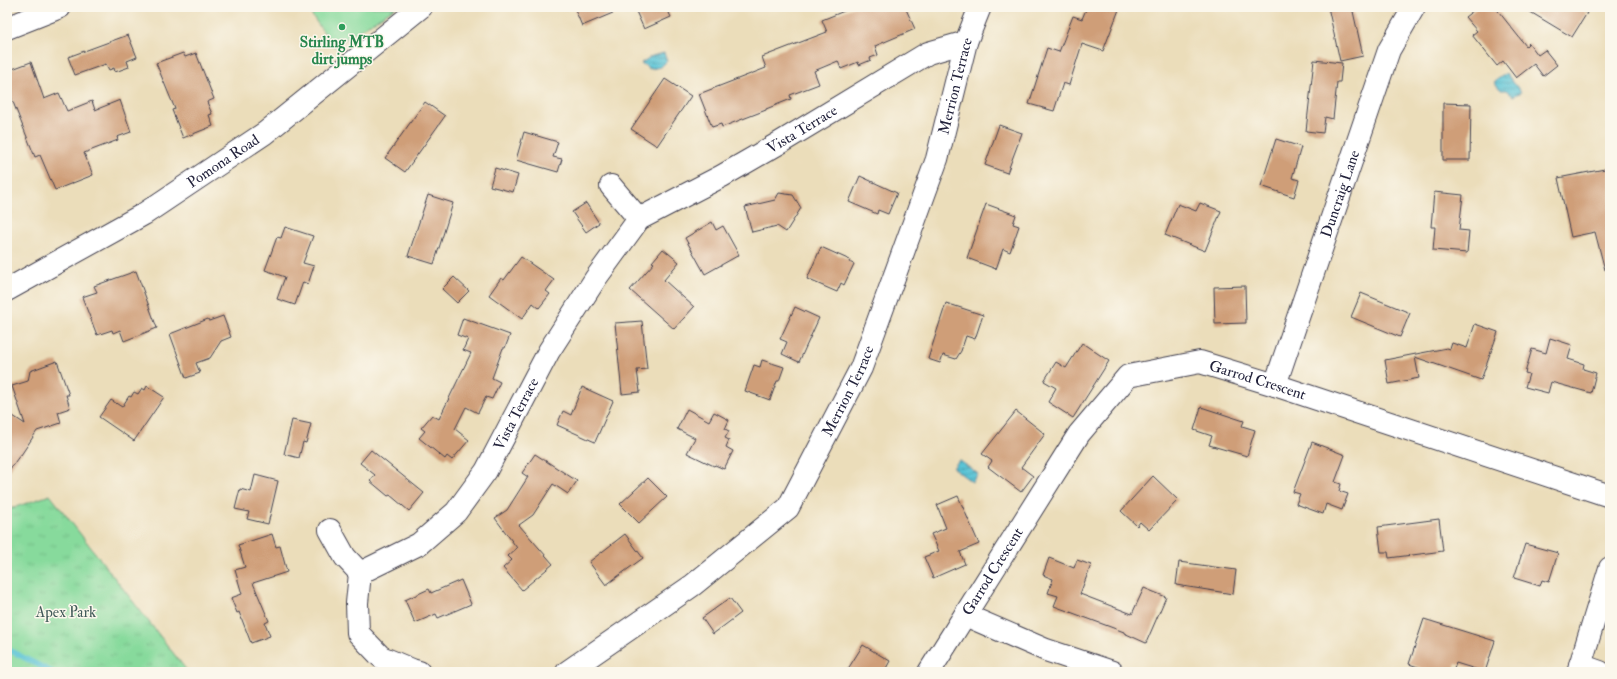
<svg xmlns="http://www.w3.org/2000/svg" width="1617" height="679" font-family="'IM FELL Double Pica',serif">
  <defs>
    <pattern id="park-tufts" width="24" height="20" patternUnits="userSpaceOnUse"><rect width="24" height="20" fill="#87da9c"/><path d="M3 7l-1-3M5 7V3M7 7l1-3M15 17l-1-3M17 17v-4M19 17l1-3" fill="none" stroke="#74bb87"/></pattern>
    <pattern id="water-rules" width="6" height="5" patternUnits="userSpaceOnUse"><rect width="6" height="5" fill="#59c3d5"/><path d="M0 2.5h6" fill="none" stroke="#4da7b8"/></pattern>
  </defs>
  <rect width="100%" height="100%" fill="#fbf7ec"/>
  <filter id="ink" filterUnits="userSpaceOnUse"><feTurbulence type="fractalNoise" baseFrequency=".025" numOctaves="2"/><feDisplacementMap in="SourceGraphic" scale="8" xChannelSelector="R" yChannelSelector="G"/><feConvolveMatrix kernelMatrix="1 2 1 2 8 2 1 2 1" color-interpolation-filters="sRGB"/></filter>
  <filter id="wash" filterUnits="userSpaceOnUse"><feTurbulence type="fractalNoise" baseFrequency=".012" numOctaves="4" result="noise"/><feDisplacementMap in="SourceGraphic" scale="16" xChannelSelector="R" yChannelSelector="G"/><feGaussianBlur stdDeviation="0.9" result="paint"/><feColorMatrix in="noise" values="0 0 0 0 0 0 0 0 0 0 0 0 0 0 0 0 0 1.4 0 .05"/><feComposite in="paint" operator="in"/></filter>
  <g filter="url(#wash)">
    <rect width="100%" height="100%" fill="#ebddba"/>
    <path fill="url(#park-tufts)" stroke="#547e6c" d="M50,495L188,672H7V510Z"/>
    <path fill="#87da9c" stroke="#547e6c" d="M306,7H396L334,47Z"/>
    <path fill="url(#water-rules)" stroke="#3e7288" d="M664,53L667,61L661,67L650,69L641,63L652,56Z
      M1506,73L1521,92L1513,96L1506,90H1501L1494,82Z
      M959,460L978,474L972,482L953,468Z"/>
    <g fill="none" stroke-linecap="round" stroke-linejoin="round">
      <path stroke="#59c3d5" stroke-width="5" d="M7,649L52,672"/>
    </g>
    <g id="blocks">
      <path fill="#cf9e78" d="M574,7H627L582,26Z
        M634,7H666L671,17L644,29Z
        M854,7H905L915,29L875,46L878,55L870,58L871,60L859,65L858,62L841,69L838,61L814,71L819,84L790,95L791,99L766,109V110L722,127L721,124L712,127L699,94L766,68L762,57L827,32L822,20Z
        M1087,7H1120L1103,51L1082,44L1069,85L1063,83L1054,111L1029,104L1047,48L1059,52L1073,16L1082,19Z
        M1328,7H1352L1363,56L1340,61Z
        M1478,7H1495L1526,46L1529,43L1538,55L1545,50L1557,65L1543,76L1534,64L1516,78L1503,61L1497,66L1472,35L1477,31L1465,17Z
        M1522,7H1577L1587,13L1572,37Z
        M128,35L137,57L127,61L129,67L115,72L114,68L109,70L106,64L75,75L68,57Z
        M183,53L185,57L196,53L214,99L207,102L212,114L209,115L213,126L183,138L172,110L175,109L156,63Z
        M1314,60L1342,63L1340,82H1337L1333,119L1325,117L1323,133L1306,131Z
        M31,62L44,99L59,93L67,111L92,101L95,110L120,100L131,132L117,137L118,140L84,153L93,175L55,190L40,155L35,157L7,87V71Z
        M665,79L691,96L657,146L631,129Z
        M425,102L445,116L405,172L385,158Z
        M1443,103L1471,104L1470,160H1443Z
        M999,125L1022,133L1007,173L985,165Z
        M524,132L558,142L553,157L562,159L558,172L516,160Z
        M1276,139L1301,147L1292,178L1299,180L1294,197L1261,186Z
        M495,168L518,175L513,192L490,186Z
        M1610,168V269L1605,270L1595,232L1571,237L1558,178Z
        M860,176L897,193L888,214L878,210L877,214L849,202Z
        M1434,192L1463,195L1459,230L1469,231L1467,253L1433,250L1435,227H1431Z
        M779,193L793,195L801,208L786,232L777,226L752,232L745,207L775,200Z
        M428,195L453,203L434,264L408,256Z
        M586,203L599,223L586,232L572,212Z
        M1200,203L1221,211L1205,251L1165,235L1178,204L1196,211Z
        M986,204L1016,215L1013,224L1019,226L1010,252L1003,249L996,269L967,258Z
        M712,222L716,230L723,226L739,255L705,274L685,238Z
        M285,227L313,236L303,263L314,266L308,284L303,282L295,305L277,299L285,277L265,270L277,237L281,238Z
        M821,247L850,260L849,262L854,264L844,285L841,283L837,292L807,279Z
        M663,249L679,262L664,280L694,307L674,329L630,290L654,263L652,262Z
        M521,257L554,280L546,291L550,294L539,308L533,303L522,319L489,295L501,278L504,280Z
        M136,271L157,328L124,341L120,330L113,333L112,330L97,335L82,297L97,292L94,286Z
        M454,277L469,291L457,303L442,289Z
        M1245,286L1246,323L1215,324L1214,287Z
        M1361,293L1410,313L1400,337L1351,317Z
        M946,303L983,315L975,339L966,336L961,351L956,359L943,355L940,363L928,359Z
        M795,307L819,318L799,362L782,354L787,342L780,339Z
        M223,316L231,337L221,341L210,358L196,363L200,373L186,378L170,334L208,319L209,321Z
        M463,318L510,335L505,348H503L492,378L500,382L492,399L486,397L478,413L466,407L455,429L469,440L452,460L447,456L445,459L419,438L425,431L421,428L432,415L439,419L471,353L463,350L468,339L457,335Z
        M642,321L647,369L637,370L640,392L622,394L615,323Z
        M1475,324L1498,332L1481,380L1415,357L1419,378L1389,384L1385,360L1447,348L1450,349L1452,343L1467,348Z
        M1550,338L1572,345L1568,359L1584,364L1583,369L1596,373L1591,393L1551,382L1548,393L1525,387L1529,374L1525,373L1532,349L1546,353Z
        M1082,343L1109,361L1073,418L1048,402L1056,388L1044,381L1056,362L1066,368Z
        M762,360L784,367L779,381H777L770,400L745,391L754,365L760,367Z
        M57,361L69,395H66L70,408L58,412L61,423L37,431L21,455H20L7,473V412L25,424L12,386L28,381L30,371Z
        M147,386L164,397L134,441L99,417L111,400L122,407L129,396L131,397L134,392L138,394L142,388L145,390Z
        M582,387L613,401L595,442L557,425L563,411L571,415Z
        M1201,407L1244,421L1242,426L1255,430L1247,456L1209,445L1212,436L1194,430Z
        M687,409L709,421L714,412L729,420L725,429L729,431L725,438L729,440L726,447L733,451L724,469L715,465L714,466L687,453L695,438L677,429Z
        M1016,411L1045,434L1021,467L1033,476L1021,492L988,467L992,461L982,454Z
        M292,420L311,424L306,443L303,442L299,458L284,454Z
        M1312,442L1345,455L1335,482L1341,484L1339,491L1348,494L1342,510L1326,504L1323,514L1296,504L1300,494L1293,492Z
        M371,450L424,493L409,511L390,495L388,496L370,481L375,475L360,463Z
        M535,454L577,481L568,494L553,484L533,515L519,525L553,564L522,590L503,568L512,560L508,556L517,548L495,518L507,510L528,477L522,473Z
        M255,475L278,481L268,524L247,519L249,512L235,509L240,489L251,492Z
        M1153,476L1178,500L1149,530L1140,522L1137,526L1121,511Z
        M648,478L667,497L639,523L620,504Z
        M958,496L979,544L960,552L965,564L933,578L924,557L939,551L931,534L946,528L937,505Z
        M1439,519L1443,551L1389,558L1388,552H1381L1378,527Z
        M272,534L276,547L280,546L287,572L253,583L269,621L265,623L270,636L251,643L239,612L237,613L231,598L242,594L235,570L245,567L238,545Z
        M625,534L643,558L606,585L589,562Z
        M1525,544L1558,553L1549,582L1542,580L1540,586L1514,578Z
        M1049,558L1074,568L1077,560L1091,565L1080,594L1132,614L1144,588L1166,597L1146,643L1124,633V632L1054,606L1058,596L1048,593L1053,579L1043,575Z
        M1179,562L1236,570L1233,594L1176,585Z
        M461,580L471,604L438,618L436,614L415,623L405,600L429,589L431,593Z
        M730,598L741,613L713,634L702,618Z
        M1424,619L1495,641L1485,672L1456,663L1453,672H1433L1409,664Z
        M863,645L890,661L884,672H846Z"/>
    </g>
  </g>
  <g filter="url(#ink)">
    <use href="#blocks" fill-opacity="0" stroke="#403e4e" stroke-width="1"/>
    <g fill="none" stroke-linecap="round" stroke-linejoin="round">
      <g stroke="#403e4e" stroke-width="24">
        <g id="minor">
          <path d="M611,186L639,219"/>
          <path id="s1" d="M7,290L144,214L265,133L421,7"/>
          <path id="s2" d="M1275,385L1389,50L1414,7"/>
          <path d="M330,530L345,557L360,573L357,603L358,633L381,657L412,670L419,672"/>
          <path id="s3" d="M360,573L419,544L456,512L486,471L549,351L596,278L639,219L722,176L781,142L928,53L966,42"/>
          <path d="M965,615L1046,650L1112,672"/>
          <path d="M1580,665L1600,672"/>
          <path id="s4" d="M567,672L693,585L788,508L861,368L937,159L966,42L980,7"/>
          <path id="s5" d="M929,672L1079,434L1128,376L1200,362L1275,385L1610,496"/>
          <path d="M1578,672L1610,568"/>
        </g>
      </g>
      <g stroke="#403e4e" stroke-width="24">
        <path id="highway" d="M7,28L60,7"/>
      </g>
      <use href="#minor" stroke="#fff" stroke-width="22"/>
      <use href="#highway" stroke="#fff" stroke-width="22"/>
    </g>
  </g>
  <circle fill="#2e9e5b" stroke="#fbf7ec" stroke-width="1.5" cx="342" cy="27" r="4"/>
  <g text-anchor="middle" stroke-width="3" stroke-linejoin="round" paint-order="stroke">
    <g font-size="15" font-weight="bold" fill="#27864d" stroke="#fbf7ec">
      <text x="342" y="47">Stirling MTB<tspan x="342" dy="17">dirt jumps</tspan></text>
    </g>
    <g font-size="15" fill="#22223b" stroke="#fbf7ec">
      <text dy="5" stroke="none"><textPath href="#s4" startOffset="731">Merrion Terrace</textPath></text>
      <text dy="5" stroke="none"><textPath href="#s3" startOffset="647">Vista Terrace</textPath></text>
      <text dy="5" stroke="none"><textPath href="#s1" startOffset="252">Pomona Road</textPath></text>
      <text dy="5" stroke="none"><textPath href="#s2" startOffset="202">Duncraig Lane</textPath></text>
      <text dy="5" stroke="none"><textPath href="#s5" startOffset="491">Garrod Crescent</textPath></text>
      <text dy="5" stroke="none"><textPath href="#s4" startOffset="407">Merrion Terrace</textPath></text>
      <text dy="5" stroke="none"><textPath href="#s3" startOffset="230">Vista Terrace</textPath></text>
      <text dy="5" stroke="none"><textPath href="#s5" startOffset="119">Garrod Crescent</textPath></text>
    </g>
    <g font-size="15" fill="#405958" stroke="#fbf7ec">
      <text x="66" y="617">Apex Park</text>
    </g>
  </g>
  <rect width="1617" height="679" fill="none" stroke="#fbf7ec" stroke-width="24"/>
</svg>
